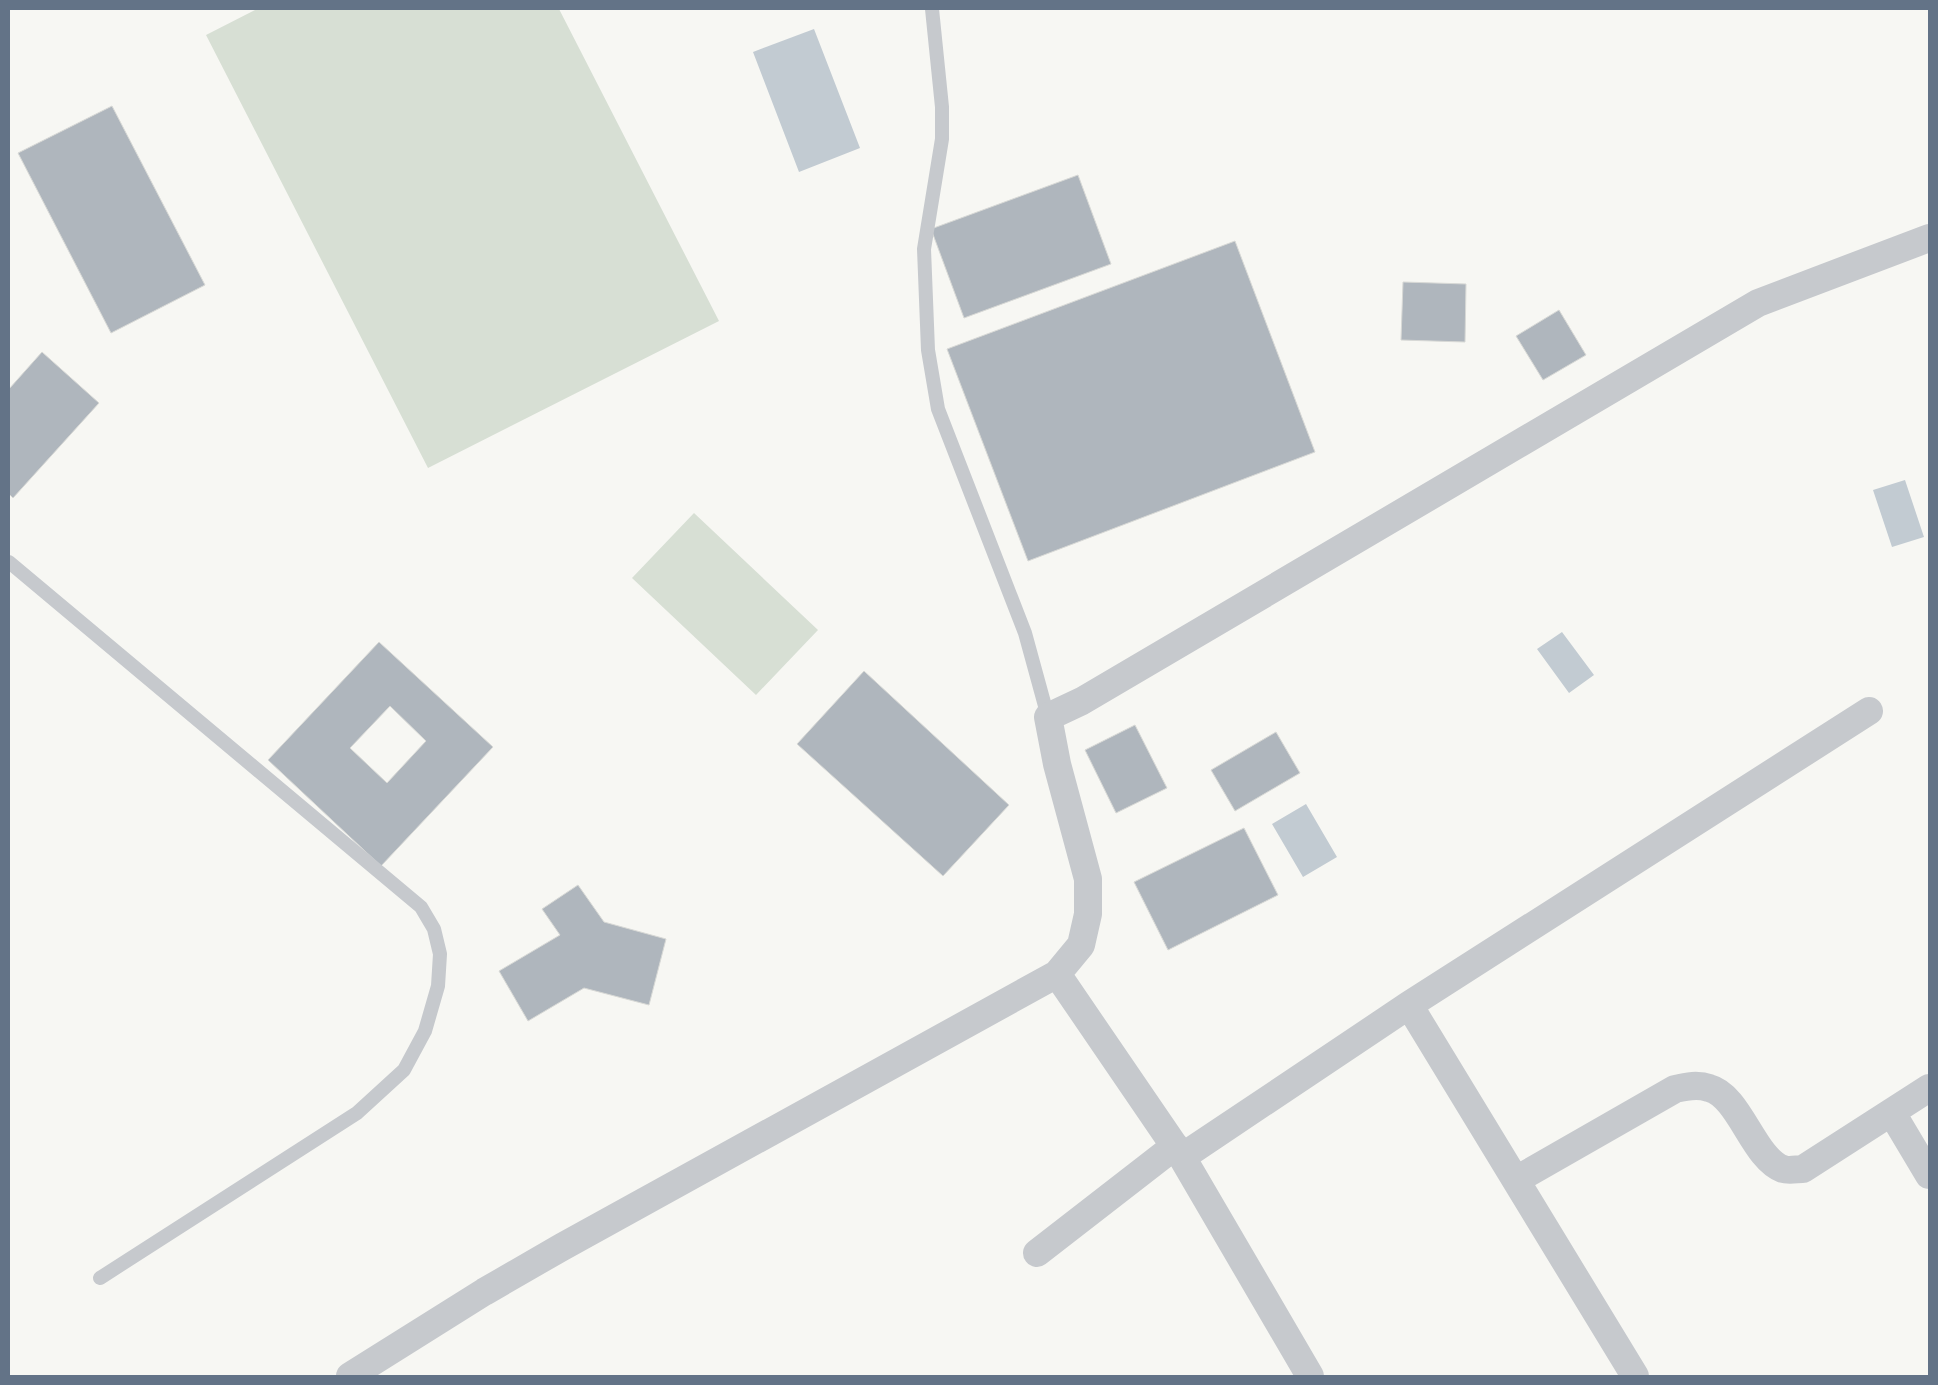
<svg xmlns="http://www.w3.org/2000/svg" width="1938" height="1385" font-family="'Titillium Web',sans-serif">
  <rect width="100%" height="100%" fill="#f7f7f3"/>
  <path fill="#d7dfd4" d="M257,9H559L719,321L428,468L206,35Z
    M694,513L818,630L756,695L632,578Z"/>
  <path fill="#c2cbd2" d="M814,29L860,148L799,172L753,52Z
    M1905,480L1924,537L1892,547L1873,490Z
    M1562,632L1594,675L1569,693L1537,649Z
    M1306,804L1337,857L1303,877L1272,824Z"/>
  <path fill="#afb6bd" stroke="#d8d9d6" fill-rule="evenodd" d="M112,106L205,285L111,333L18,153Z
    M1078,175L1111,264L964,318L931,229Z
    M1235,241L1315,452L1028,561L947,349Z
    M1403,282L1466,284L1465,342L1401,340Z
    M1559,310L1586,355L1543,380L1516,336Z
    M42,352L99,403L13,498L9,494V389Z
    M379,642L493,747L381,866L268,760ZM390,706L426,741L387,783L350,748Z
    M864,671L1009,805L943,876L797,744Z
    M1135,725L1167,788L1116,813L1085,750Z
    M1276,732L1300,773L1235,811L1211,770Z
    M1244,828L1278,895L1168,950L1134,882Z
    M578,885L604,922L666,939L649,1005L584,988L528,1021L499,971L560,935L542,909Z"/>
  <g fill="none" stroke-linecap="round" stroke-linejoin="round">
    <path stroke="#c6c9cd" stroke-width="14" d="M932,9L942,107V139L924,249L928,350L938,409L1025,633L1048,717
      M9,562L421,907L434,929L440,954L438,986L425,1031L404,1070L357,1113L100,1278"/>
    <path stroke="#c6c9cd" stroke-width="28" d="M1057,974L1182,1157L1310,1376
      M1409,1005L1635,1376
      M1892,1113L1929,1175
      M1182,1157L1409,1005L1869,711
      M1516,1180L1675,1089C1687,1086 1698,1084 1709,1088C1740,1096 1753,1158 1783,1169C1789,1171 1797,1169 1803,1169L1929,1088
      M1037,1253L1175,1146
      M350,1376L484,1292L562,1247L1057,974L1081,945L1088,914V879L1057,764L1048,717L1082,701L1758,303L1929,238"/>
  </g>
  <rect width="1938" height="1385" fill="none" stroke="#637387" stroke-width="20"/>
</svg>
